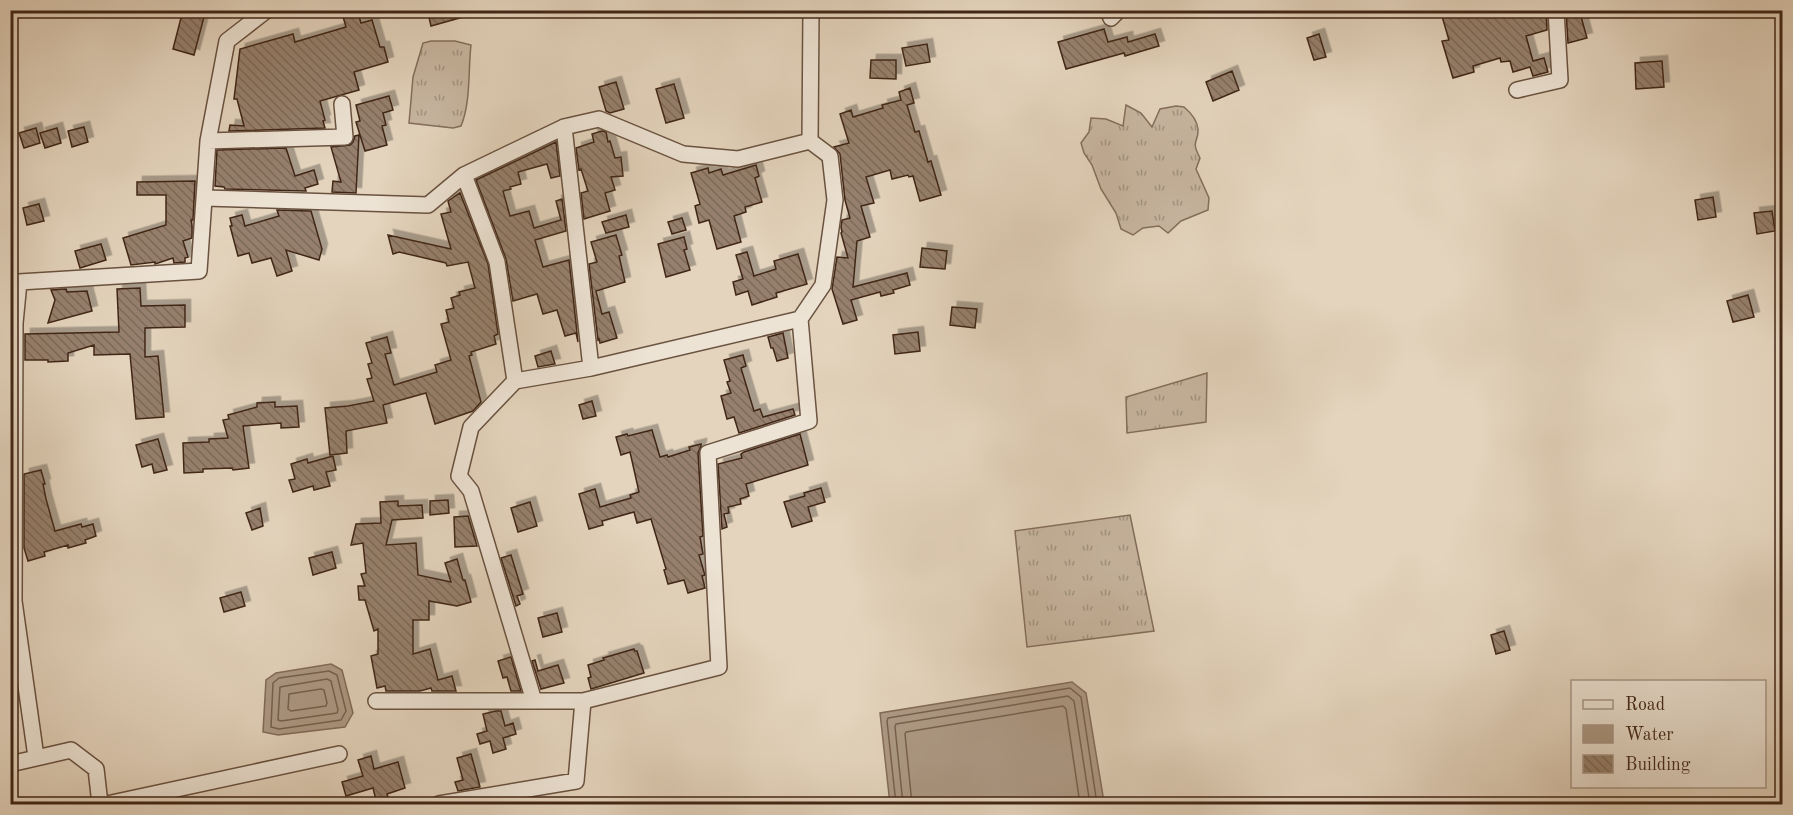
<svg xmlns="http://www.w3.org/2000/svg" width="1793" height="815" font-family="'Old Standard TT',serif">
  <defs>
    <pattern id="grass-tufts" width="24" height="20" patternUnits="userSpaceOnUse" patternTransform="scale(1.5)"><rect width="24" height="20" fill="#c8b6a1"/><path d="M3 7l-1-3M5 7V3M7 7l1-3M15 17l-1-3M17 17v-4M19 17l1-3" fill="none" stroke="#a49482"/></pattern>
    <pattern id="building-back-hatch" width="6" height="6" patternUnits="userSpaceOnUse" patternTransform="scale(1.5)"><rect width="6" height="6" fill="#96806d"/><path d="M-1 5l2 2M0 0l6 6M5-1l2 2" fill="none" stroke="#7c6959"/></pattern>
    <filter id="shadow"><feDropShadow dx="5.5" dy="-5.5" stdDeviation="0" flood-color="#0004"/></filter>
  </defs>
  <rect width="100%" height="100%" fill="#e4d4bd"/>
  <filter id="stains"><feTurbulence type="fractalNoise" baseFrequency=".00333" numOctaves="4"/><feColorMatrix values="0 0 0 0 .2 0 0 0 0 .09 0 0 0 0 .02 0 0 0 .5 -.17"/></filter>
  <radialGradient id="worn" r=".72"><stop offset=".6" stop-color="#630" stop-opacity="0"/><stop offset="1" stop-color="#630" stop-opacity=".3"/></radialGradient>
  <path fill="url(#grass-tufts)" stroke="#846e5c" stroke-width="1.5" d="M431,41H455L471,45C468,70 471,102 461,126L453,128L409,123L413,77L423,43Z
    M1126,105L1141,113L1152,127L1160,109L1176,106L1184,107C1190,112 1197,120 1198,129C1199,143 1190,139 1200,158L1196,169L1209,198L1208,210L1181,221L1168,233L1159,226L1143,228L1133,235L1121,229L1116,213L1101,189L1092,165L1084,153L1081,143L1089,132L1091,118L1106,119L1123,126Z
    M1207,373L1206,422L1127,433L1126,397Z
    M1130,515L1154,631L1027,647L1015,531Z"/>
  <path fill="#ad9985" stroke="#826b59" stroke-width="1.5" d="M331,664L342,670L353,713L345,727L278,735L263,732L266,680L276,673Z
    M1072,682L1086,693L1104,802L1101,804H890L880,713Z"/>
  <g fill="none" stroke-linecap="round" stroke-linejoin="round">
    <path stroke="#77604e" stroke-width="1.5" d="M329,671L337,675L346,711L341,720L279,729L271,727L273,683L279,678Z
      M327,679L331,681L338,710L337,713L281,721L278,720L280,687Z
      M321,689L324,690L327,703L326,706L291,711L288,709L289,694Z
      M896,804L887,721L888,718L1070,688L1081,697L1097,804
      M903,804L895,727L896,724L1068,696L1074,701L1090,804
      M912,804L905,734L906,732L1063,706L1066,709L1080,804"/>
  </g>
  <path fill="url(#building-back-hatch)" stroke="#412617" stroke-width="1.5" filter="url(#shadow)" d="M183,10H194L205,13L194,55L173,49Z
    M352,10H357L361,23L372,20L380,47H384L388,62L354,72L359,90L320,101L325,120L323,121L325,128L229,131L230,125L244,126L237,99H234L240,49L293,34L295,42L346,27L342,13Z
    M435,10H473L474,14L431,26L428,13Z
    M1448,10H1546L1547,30L1526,36L1533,61L1544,58L1548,72L1533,76L1530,67L1513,72L1510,61L1501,62L1500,58L1473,66L1474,72L1453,78L1442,41L1449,40L1441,13Z
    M1566,10H1573L1574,15L1580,13L1587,38L1568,43Z
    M1104,29L1108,42L1127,37L1128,42L1155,34L1159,46L1125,56L1124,53L1066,69L1058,42Z
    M1319,34L1326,57L1314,60L1307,38Z
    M927,44L930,62L906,66L902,48Z
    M871,60H896V79L870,78Z
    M1662,61L1664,87L1636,89L1635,63Z
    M1232,71L1239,90L1213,101L1206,82Z
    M616,82L624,109L610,113L606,111L599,87Z
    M674,84L684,118L666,123L656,89Z
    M910,88L914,103L907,105L915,132L919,131L928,162L931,161L941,195L920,201L913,176L909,177L908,175L892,179L890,170L866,177L874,203L861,206L870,237L857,241L853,287L907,273L910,285L893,290L894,293L881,296L880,292L851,300L857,320L843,324L832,289L837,257L848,258L841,233L842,232L841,227L842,220L850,218L845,200L840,154L834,147L849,143L840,114L851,110L853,117L883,108L882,105L901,100L899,92Z
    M389,96L393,110L383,113L386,125L382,126L387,145L365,151L356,122L360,121L356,105Z
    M84,127L88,142L72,147L68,131Z
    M36,128L40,143L24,148L19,133Z
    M57,128L61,143L45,148L40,133Z
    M602,131L606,132L608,142L610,141L615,158L621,157L623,176L611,177L615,190L605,193L610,211L584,219L581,193L588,191L581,169L579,170L576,148L594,142L592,134Z
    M359,135L356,193L332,192L333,181L341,182L331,147L350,145L353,142L355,136Z
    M556,142L560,176L551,178L547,164L518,172L521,184L510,187L511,189L503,191L510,216L529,211L534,228L561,220L556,201L562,199L566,231L535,240L543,267L569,260L578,342L576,333L565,336L557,310L543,314L537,294L513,301L506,259L476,180Z
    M286,148L295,176L314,170L318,184L305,188L306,191L225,189L224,187L215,186L217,150Z
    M756,165L759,176L755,178L762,202L745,207L746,212L734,216L741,242L717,249L709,220L699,223L695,206L700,204L691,173L708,168L709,173L721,169L723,175Z
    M195,181L193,220H191L192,226V238L183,241L188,257L185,258V262L174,263L173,258L155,264V262L131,265L123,238L166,225V195H137V182Z
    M460,193L488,264L498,334L494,336L496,344L471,352L472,355L469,356L481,402L473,411L435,424L426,393L383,405L387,423L346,431L347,453L330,455L325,408L348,406L374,401L367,379L372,378L368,364L372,363L366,343L387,337L391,353L385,354L394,385L437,372L435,365L451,360L441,324L449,322L446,310L454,308L451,298L460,295L459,292L475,288L468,262L447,266L446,263L399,252L393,254L388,235L451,249L441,214L451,212L448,201Z
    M1713,197L1716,217L1698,220L1695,200Z
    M39,204L44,221L27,225L23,208Z
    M277,210L311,211L322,249L319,260L286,250L292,271L277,276L271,258L252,263L249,253L238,256L230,226H232L230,218L242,215L245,226L279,216Z
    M1772,211L1775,231L1757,234L1754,213Z
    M626,215L629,227L606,233L602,222Z
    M682,218L686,230L672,234L668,222Z
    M616,235L622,255L619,256L625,282L596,291L602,314L609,312L617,338L600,343L599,339L598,340L589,264L597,262L591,242Z
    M684,237L687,249L684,250L690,270L666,277L658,244Z
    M101,244L106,260L80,268L75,251Z
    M922,248L947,251L945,269L920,267Z
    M747,252L754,276L776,269L774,261L798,254L807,284L776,293L777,297L752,305L748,291L736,295L733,282L743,279L736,255Z
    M140,288L141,306L185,305V327L145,328V357L158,356L164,417L136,419L130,354L94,355V345L68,353V361L48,362V360H25V334L119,332L117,289Z
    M66,289L67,292L87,291L92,311L48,323L55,300L51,290Z
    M1748,295L1754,317L1733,322L1727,301Z
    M952,307L977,309L975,328L950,325Z
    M918,332L920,351L895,354L893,335Z
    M783,333L788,358L777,361L773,348H771L768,337Z
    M551,351L555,364L538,367L535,356Z
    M743,355L746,366L741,368L754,411L760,409L763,417L793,409L795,415L739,433L734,417L727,419L721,396L731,393L727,382L730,381L724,360Z
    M592,401L596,416L583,419L579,405Z
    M275,402V407L297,406L299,427L281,428V423L243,426L249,468L233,470L232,468L203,469V472L184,473L183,443L209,442V439L228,438L223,420L229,419L228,415L257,407V403Z
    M652,430L660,457L667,455L668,457L690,450L689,447L701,444V446L698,453L703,536L700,537L703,554L699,555L704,572L705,575L702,576L705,588L688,593L684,580L668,584L664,570L666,569L651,519L637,523L634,512L602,521L603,525L589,529L579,494L595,489L600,507L631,498L630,495L639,492L630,452L621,455L616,437L627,434L628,436Z
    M800,434L808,465L746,484L749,496L740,499L741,504L728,507L729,513L724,514L727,527L722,529L718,464L742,458L741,454L744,452Z
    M158,439L167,470L154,473L152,464L142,467L136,445Z
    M333,456L336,470L326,472L330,486L314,490L313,486L293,492L289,480L295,479L291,464L307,459L308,463Z
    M41,470L45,484H43L46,499L55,531L81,524L82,527L93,524L96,536L85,540L86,543L68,548V545L44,552L45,556L28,561L24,548V474Z
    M821,488L825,502L808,507L812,521L792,527L784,502L805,496L804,493Z
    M448,500L449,513L430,515V501Z
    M398,501V506L422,505L423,518L392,520L386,545L416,543L418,575L451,582L445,563L457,559L463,580H465L471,602L457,606L429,601V620H413V654L430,649L438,680L452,676L456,691H432L431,688L420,691H386L385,686L377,688L371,656L378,654V629L374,631L365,600H359L358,586H365L361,574L366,573L363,543L351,545L356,524L381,523L380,502Z
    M530,502L537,526L518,532L511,508Z
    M260,508L263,526L252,530L246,513Z
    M468,516L477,546L455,547L454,517Z
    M332,552L336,568L313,575L309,558Z
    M511,555L523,594L517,596L520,604L516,606L501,558Z
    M241,592L245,606L224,612L220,598Z
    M557,613L562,632L543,637L538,618Z
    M1504,631L1510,650L1496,654L1491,635Z
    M634,649L635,651H637L644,673L591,689L588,678L591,677L588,665L604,660L603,658Z
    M511,657L521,691H511L507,677L503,678L498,661Z
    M535,660L538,671L558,665L564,683L541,689L532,661Z
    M496,711H501L505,726L513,723L516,734L503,738L506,749L493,753L490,741L480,744L477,734L487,731L483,714Z
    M471,754L480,787L458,791L455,782L463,780L457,758Z
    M371,756L374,769L398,762L405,788L387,794L388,797L376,800L373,788L346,796L342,782L363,776L358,760Z"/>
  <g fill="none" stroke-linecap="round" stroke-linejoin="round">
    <g stroke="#6a5240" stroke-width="18">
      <path id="street" d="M1108,10L1111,18L1119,10
        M1517,90L1560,80L1556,10
        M564,127L591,368
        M208,141L345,137L342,104
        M464,175L497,262L515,381L591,368L800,319
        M205,198L428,205L464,175L564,127L599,119L683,154L738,159L810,141
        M515,381L471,427L459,476L471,491L534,701
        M376,701H583
        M36,757L14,601L15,323L19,282L199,271L208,141L227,41L267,10
        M10,764L71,750L96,769L100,804
        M107,804L339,754
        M439,804L576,781L583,701L719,667L708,453L809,421L800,319L823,285L835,200L830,156L810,141L811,10"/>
    </g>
    <use href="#street" stroke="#ede3d4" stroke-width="15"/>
  </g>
  <rect width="1793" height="815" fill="none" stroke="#e4d4bd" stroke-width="36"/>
  <rect x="12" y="12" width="1769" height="791" fill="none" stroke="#412617" stroke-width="3"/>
  <rect x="18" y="18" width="1757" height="779" fill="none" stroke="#412617" stroke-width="1.5"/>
  <rect x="1571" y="680" width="195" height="108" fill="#ede3d4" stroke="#a89788" stroke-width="1.5"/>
  <rect x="1583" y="700" width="30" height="9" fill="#ede3d4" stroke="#a89788" stroke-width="1.5"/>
  <text x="1625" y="710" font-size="18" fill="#412617">Road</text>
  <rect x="1583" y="725" width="30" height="18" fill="#ad9985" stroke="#a89788" stroke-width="1.5"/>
  <text x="1625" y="740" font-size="18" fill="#412617">Water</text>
  <rect x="1583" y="755" width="30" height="18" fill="url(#building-back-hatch)" stroke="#a89788" stroke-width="1.5"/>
  <text x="1625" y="770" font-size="18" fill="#412617">Building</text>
  <rect width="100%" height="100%" filter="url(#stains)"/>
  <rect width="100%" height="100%" fill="url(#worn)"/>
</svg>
